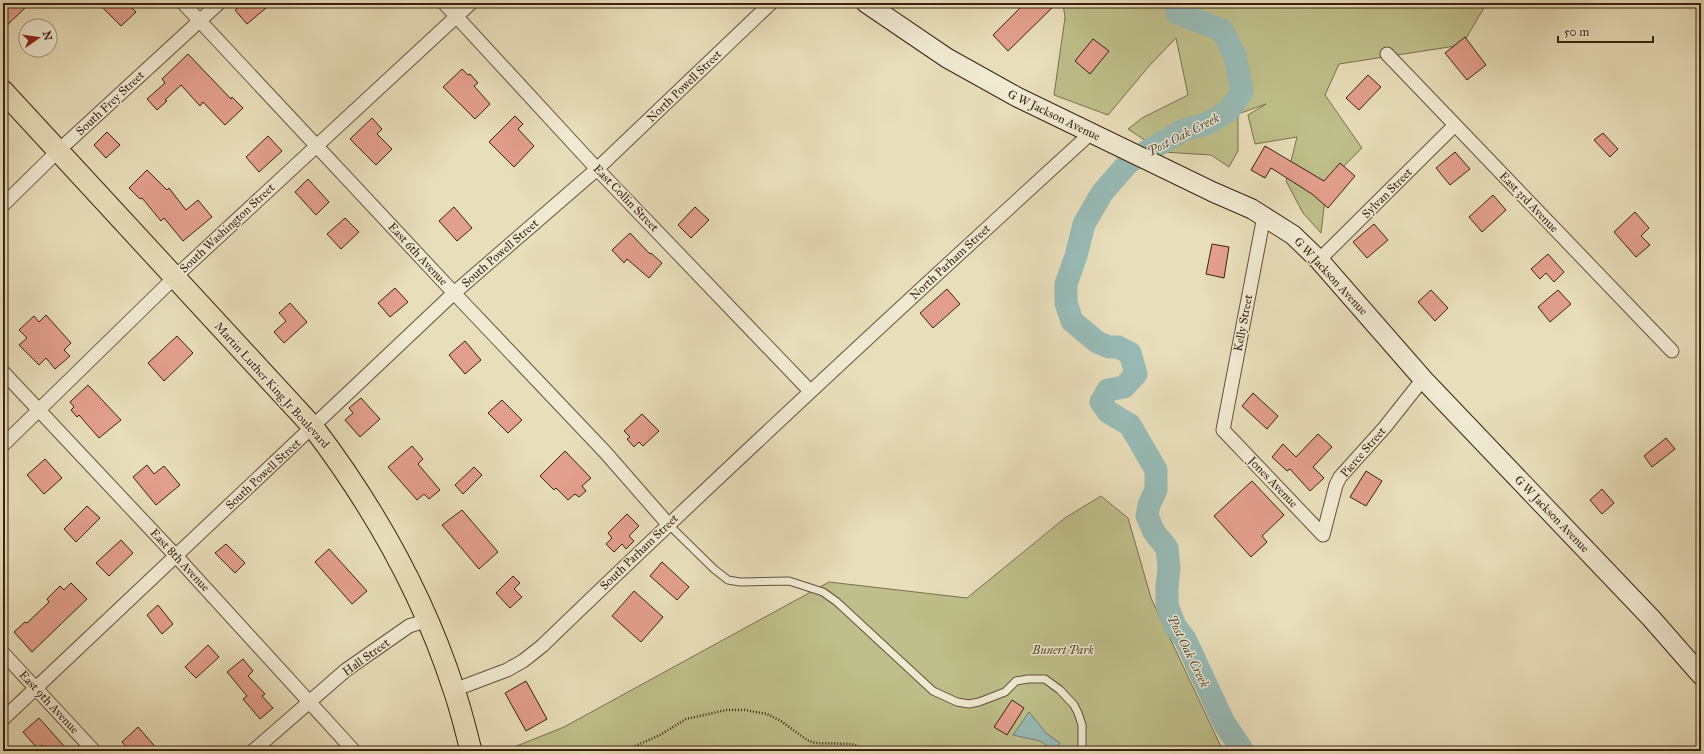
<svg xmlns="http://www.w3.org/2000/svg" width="1704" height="754" font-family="'IM FELL Great Primer',serif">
  <rect width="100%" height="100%" fill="#e8deba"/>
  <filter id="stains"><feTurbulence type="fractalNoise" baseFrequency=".005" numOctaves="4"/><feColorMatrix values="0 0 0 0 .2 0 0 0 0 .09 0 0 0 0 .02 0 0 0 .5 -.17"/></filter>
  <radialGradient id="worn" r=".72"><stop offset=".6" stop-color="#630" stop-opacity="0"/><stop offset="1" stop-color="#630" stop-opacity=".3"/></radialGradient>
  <path fill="#bebf8a" stroke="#7b704d" d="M1063,3H1487L1462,45L1339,64L1325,95L1362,148L1327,183L1321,233L1303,213L1286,181L1297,137L1255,144L1248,115L1266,104L1238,114V151L1229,167L1211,155L1163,152L1128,129L1142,118L1188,95L1176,38L1150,65L1108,115L1054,95L1065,18Z
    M1101,496L1128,518L1151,598L1223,751H504L564,727L829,582L967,598L1065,518Z"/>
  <path fill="#98bbb6" stroke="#727e74" d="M1029,712L1046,733L1060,743L1054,751L1040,741L1013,735Z"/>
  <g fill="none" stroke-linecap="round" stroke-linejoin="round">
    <path stroke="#98bbb6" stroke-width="23" d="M1176,3L1177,13L1222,30L1235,56L1242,92L1229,110L1211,122L1182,131L1129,162L1102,193L1084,224L1076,256L1066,284V303L1072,321L1097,342L1109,347H1118L1130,353L1136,374L1124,387L1108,390L1101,402L1108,412L1130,425L1156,470V490L1149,505L1147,516L1154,532L1167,548L1169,568L1167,587V605L1175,626L1185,639L1224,723L1243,751"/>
  </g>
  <path fill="#e39f8d" stroke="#382210" d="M3,3H20L25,8L3,29Z
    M98,3H139L132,8L136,12L121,26Z
    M244,3H272L247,24L235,10Z
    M1025,3H1057L1008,51L993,35Z
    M1465,37L1486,65L1467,80L1445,53Z
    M1093,39L1109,51L1090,74L1075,61Z
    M188,54L231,99L232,97L243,108L225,125L203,102L200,106L181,85L165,100L167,101L157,110L147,99L165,83L162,79Z
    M462,69L468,75L470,74L478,83L474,86L490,104L475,119L443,87Z
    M1368,75L1381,87L1359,110L1346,98Z
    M515,116L523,124L518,129L534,146L514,167L489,142Z
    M372,118L382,129L377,134L392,149L376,165L350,139Z
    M107,132L120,145L106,158L94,145Z
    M1603,133L1618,149L1610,157L1594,140Z
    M268,136L282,151L259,172L246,157Z
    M1265,146L1324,181L1340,163L1355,176L1328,208L1312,194L1271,168L1265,178L1251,170Z
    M1455,152L1470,169L1450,185L1436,168Z
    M147,170L167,190L169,188L186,210L198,200L212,217L183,241L164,218L161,221L142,198L140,199L129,188Z
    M308,179L329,202L316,215L295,192Z
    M1493,195L1506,210L1482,232L1469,217Z
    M454,207L472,228L457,241L439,221Z
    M695,207L709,220L691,238L678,225Z
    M1635,212L1649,228L1641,236L1650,245L1636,257L1614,232Z
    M345,218L359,232L341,249L327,234Z
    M1374,224L1388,240L1367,258L1353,242Z
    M630,233L650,254L651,253L662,263L649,278L627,259L624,263L612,250Z
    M1212,244L1229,247L1224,278L1206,274Z
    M1548,254L1564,272L1554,282L1546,273L1540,279L1531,269Z
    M395,288L408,302L390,317L378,303Z
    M947,289L960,304L933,328L920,313Z
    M1431,290L1448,308L1435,321L1418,302Z
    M1558,290L1571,304L1550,322L1538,307Z
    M290,303L307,322L284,343L274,332L286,321L279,313Z
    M46,315L71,343L64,350L70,356L55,369L46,358L39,365L19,345L27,338L19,330L34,316L39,322Z
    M177,336L193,353L164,381L148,363Z
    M465,341L481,360L465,374L449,355Z
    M88,385L121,420L99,438L79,415L77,417L71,410L74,407L70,402Z
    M1253,393L1278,416L1267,429L1242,406Z
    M361,398L380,419L360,437L345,420L353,413L349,408Z
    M502,400L522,420L508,433L488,413Z
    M642,414L659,431L643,446L639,442L634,447L627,439L630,437L624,431Z
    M1318,434L1332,447L1313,467L1324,478L1310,491L1290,469L1287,471L1272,457L1283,444L1296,457Z
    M1666,438L1675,449L1652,467L1644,456Z
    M412,446L423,459L418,464L440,490L429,499L424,494L417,500L388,467Z
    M565,451L591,478L582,486L586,491L579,497L575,494L568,500L556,488L554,490L540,476Z
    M45,459L62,478L44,494L27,475Z
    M147,465L154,474L164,466L180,485L156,505L133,477Z
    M474,467L482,475L463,494L455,485Z
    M1366,471L1382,481L1366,506L1350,497Z
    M1252,481L1284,515L1262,536L1267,542L1251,557L1214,516Z
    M1602,489L1614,503L1602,514L1590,500Z
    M87,506L100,518L76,542L64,529Z
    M462,510L498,552L479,569L442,525Z
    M627,514L639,526L629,536L634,541L626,549L622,544L614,552L606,544L612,538L608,533Z
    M121,540L133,553L109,576L96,563Z
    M226,544L245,563L235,573L215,553Z
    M329,549L367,591L352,604L315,562Z
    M662,562L689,587L677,600L650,576Z
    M513,576L520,583L514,589L522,597L510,608L496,593Z
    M71,583L87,599L32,652L14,632L25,622L27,623L49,602L47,599L60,586L64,590Z
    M634,591L663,617L641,642L612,616Z
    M158,605L173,624L162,634L147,615Z
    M208,645L219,657L196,678L185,667Z
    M243,659L253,671L248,676L265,694L262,696L273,708L260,719L243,699L247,696L227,672Z
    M526,681L547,719L526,731L505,693Z
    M1012,700L1024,708L1007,735L994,727Z
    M39,718L64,746L59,751H47L42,745L38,749L23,732Z
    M138,727L159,751H130L122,742Z"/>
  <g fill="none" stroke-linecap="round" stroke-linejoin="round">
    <g stroke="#64513a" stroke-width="9">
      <path id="lane" d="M668,524L714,569L728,580L740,582L789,581L823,592L837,602L933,691L957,702L969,704L979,702L1005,692L1016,681L1028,679H1045L1060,690L1074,705L1078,713L1082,725V745L1080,751"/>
    </g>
    <g stroke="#64513a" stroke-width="15">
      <path id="street" d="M183,3L454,293L605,452L668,524
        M444,3L597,169L810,391
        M1387,54L1672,351
        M3,205L58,151L219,3
        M1264,216L1223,430L1323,535
        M1319,260L1455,125
        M3,372L176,556L354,751
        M3,445L175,277L471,3
        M1323,535L1336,485L1340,477L1385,427L1423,379
        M3,653L94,751
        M454,690L507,670L523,661L542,646C722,472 906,302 1091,133
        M3,719L454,293L597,169L771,3
        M253,751L346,670L409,626L428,620"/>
    </g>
    <g stroke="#382210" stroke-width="21">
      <path id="secondary" d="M866,3L947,58L1017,97L1213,192L1252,209L1293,235L1319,260L1423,379L1651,618L1701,675"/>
    </g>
    <g stroke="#382210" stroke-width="23">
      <path id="primary" d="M3,91L313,427C373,506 423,594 454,690C461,710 466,731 471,751"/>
    </g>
    <path stroke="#382210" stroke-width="2.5" stroke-dasharray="1 2" stroke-linecap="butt" d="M624,751L660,735L686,719L726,710H745L767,714L781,721L807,740L815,743L852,744L870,751"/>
    <use href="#lane" stroke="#f0ead2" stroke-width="7"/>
    <use href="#street" stroke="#f0ead2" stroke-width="13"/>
    <use href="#secondary" stroke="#f0ead2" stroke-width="19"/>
    <use href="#primary" stroke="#e8deba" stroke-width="21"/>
  </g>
  <g text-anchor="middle" stroke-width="3" stroke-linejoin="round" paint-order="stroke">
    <g font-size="12" fill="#382210" stroke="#f0ead2">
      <text transform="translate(684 86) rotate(-44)" y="4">North Powell Street</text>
      <text transform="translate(110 103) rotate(-43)" y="4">South Frey Street</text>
      <text transform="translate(1054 115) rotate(26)" y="4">G W Jackson Avenue</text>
      <text transform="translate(1387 193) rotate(-45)" y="4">Sylvan Street</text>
      <text transform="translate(626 198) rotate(46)" y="4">East Collin Street</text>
      <text transform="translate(1529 202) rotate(46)" y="4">East 3rd Avenue</text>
      <text transform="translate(227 228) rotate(-43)" y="4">South Washington Street</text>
      <text transform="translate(500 253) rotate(-41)" y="4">South Powell Street</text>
      <text transform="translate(418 254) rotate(47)" y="4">East 6th Avenue</text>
      <text transform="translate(950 262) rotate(-43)" y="4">North Parham Street</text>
      <text transform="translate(1331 276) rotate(47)" y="4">G W Jackson Avenue</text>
      <text transform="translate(1243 323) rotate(-79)" y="4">Kelly Street</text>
      <text transform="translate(272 385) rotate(48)" y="4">Martin Luther King Jr Boulevard</text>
      <text transform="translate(1363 452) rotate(-49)" y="4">Pierce Street</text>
      <text transform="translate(263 474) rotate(-43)" y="4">South Powell Street</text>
      <text transform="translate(1273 482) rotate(46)" y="4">Jones Avenue</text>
      <text transform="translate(1552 514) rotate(46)" y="4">G W Jackson Avenue</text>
      <text transform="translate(639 552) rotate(-44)" y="4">South Parham Street</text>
      <text transform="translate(180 560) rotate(47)" y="4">East 8th Avenue</text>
      <text transform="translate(366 657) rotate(-36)" y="4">Hall Street</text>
      <text transform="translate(49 702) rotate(47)" y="4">East 9th Avenue</text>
    </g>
    <g font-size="12" font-style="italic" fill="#5a492e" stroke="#f0ead2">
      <text x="1063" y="654">Bunert Park</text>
    </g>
    <g font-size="13" font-style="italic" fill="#555042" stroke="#f0ead2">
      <text transform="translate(1183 134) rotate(-27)" y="5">Post Oak Creek</text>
      <text transform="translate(1189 651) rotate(64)" y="5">Post Oak Creek</text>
    </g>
  </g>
  <rect width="1704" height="754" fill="none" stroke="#e8deba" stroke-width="16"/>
  <rect x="4" y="4" width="1696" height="746" fill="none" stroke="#382210" stroke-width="2"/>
  <rect x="8" y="8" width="1688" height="738" fill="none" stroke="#382210"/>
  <g transform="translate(38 38) rotate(77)"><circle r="19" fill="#f0ead2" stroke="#a69a84"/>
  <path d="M0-3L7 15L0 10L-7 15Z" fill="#8f2418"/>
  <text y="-6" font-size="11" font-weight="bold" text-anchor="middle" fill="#382210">N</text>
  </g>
  <path d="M1558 36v6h95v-6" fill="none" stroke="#382210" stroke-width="2"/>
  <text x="1564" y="36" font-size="12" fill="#382210" stroke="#f0ead2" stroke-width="3" paint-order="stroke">50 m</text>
  <rect width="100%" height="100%" filter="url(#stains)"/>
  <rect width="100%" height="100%" fill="url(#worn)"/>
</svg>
